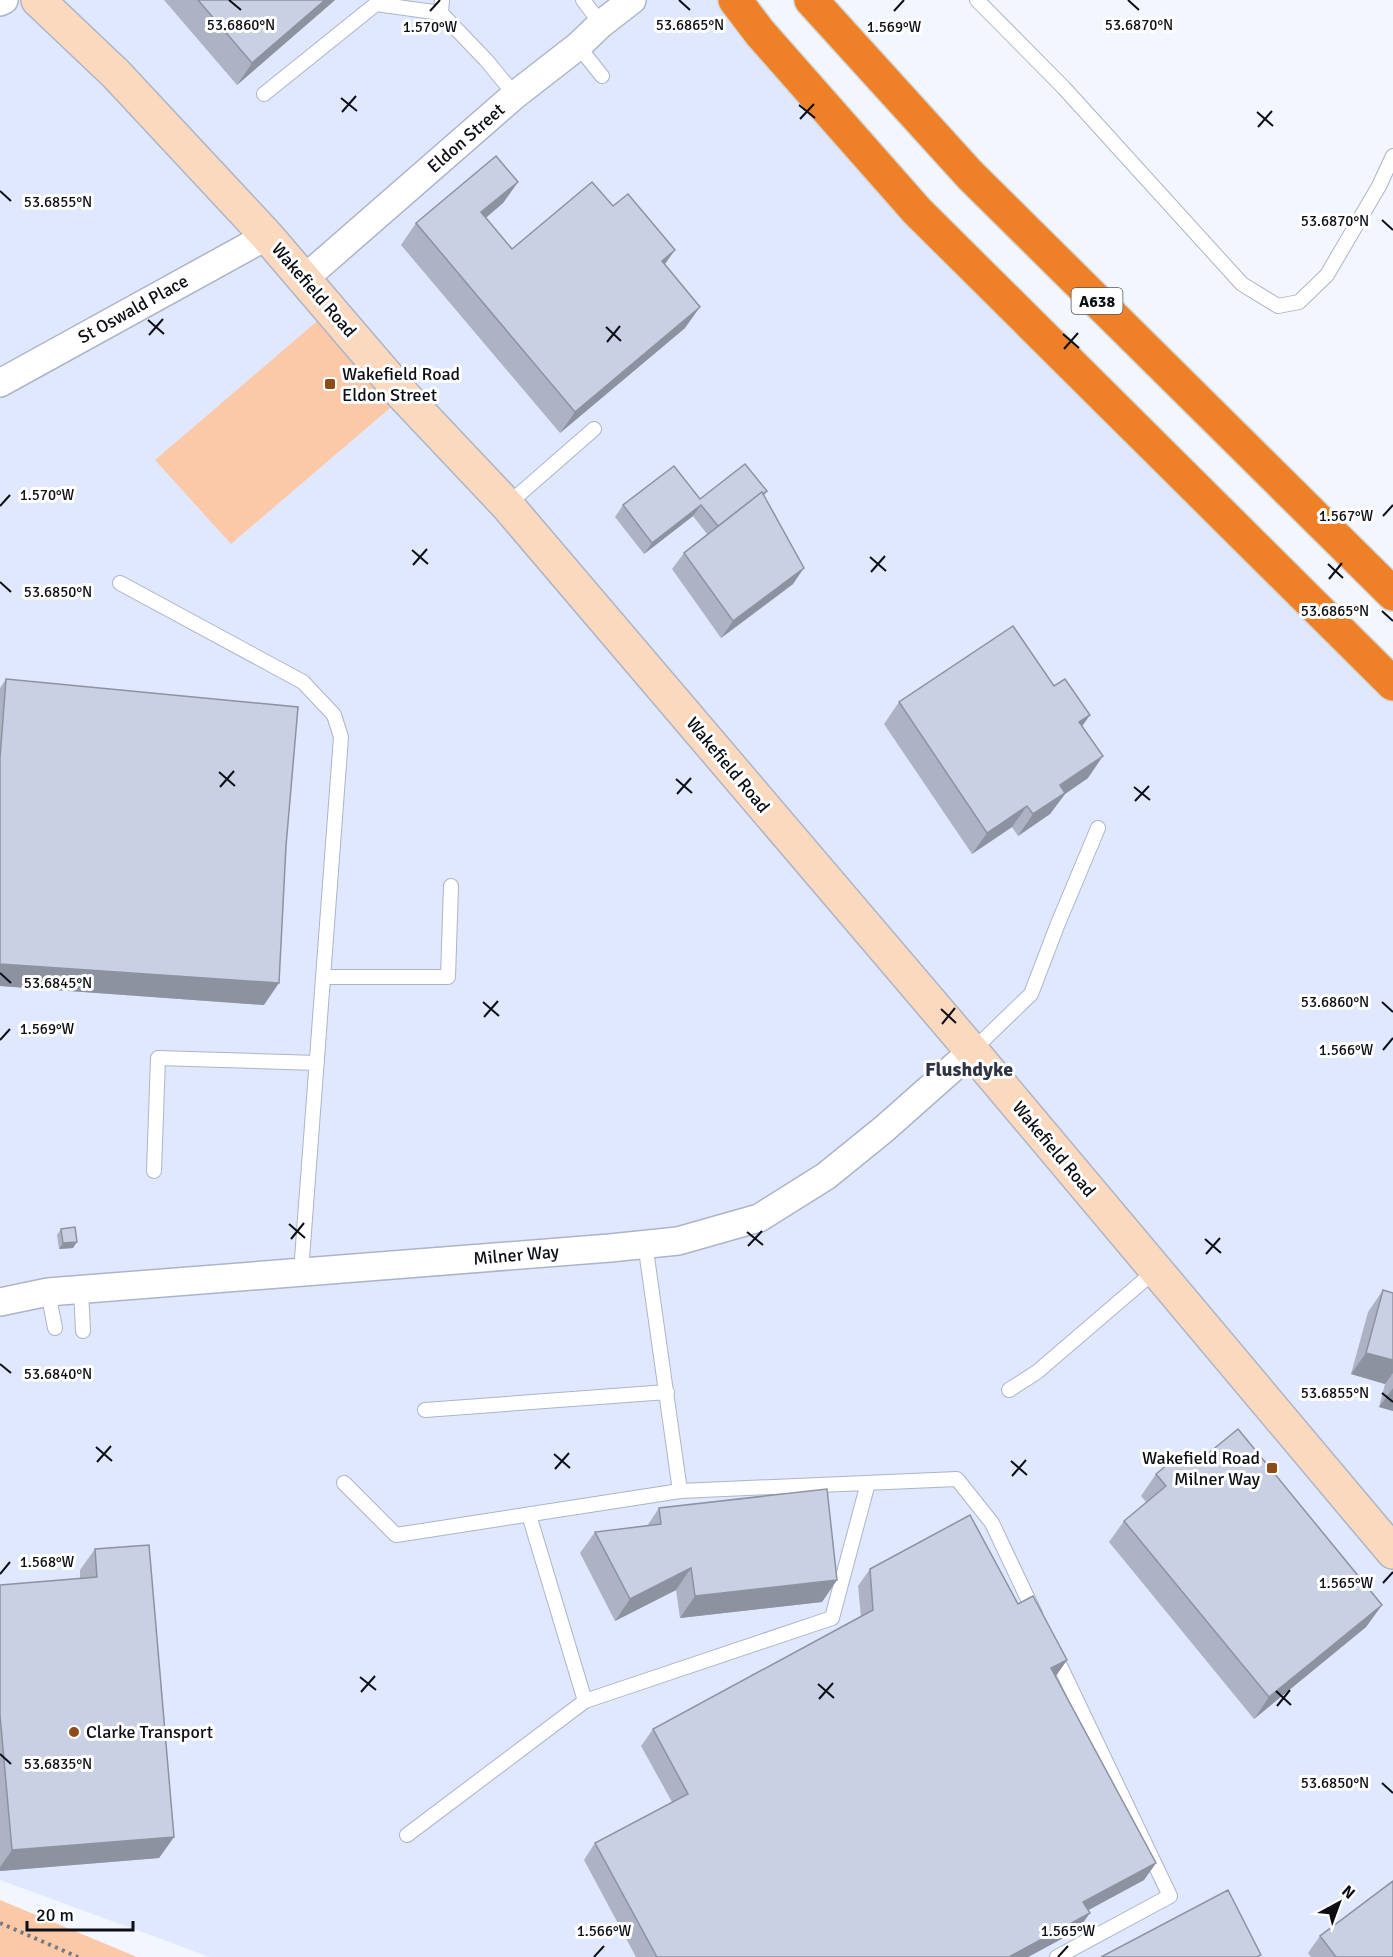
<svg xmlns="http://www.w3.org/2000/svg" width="1393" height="1957" font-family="Signika,sans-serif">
  <rect width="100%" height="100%" fill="#f2f6fe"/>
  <path fill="#e0e8ff" d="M0,0H735L1393,684V1957H210L0,1880Z"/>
  <path fill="#fbc8a8" d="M330,310L404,396L231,544L155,460Z
    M0,1900L137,1957H0Z"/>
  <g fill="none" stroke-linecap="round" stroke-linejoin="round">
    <g stroke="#adb4c8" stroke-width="16">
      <path id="lane" d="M442,0L441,13L486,60L515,95
        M583,0L601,24
        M977,0L1064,88L1242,284L1278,306L1299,302L1327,275L1379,186L1393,156
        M578,46L602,76
        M264,94L376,4L441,13
        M507,505L594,429
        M120,583L303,682L334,715L341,737L301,1272
        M324,977H448L451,886
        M972,1051L1031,994L1057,926L1098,828
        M154,1171L158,1058L317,1063
        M645,1243L680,1491L957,1479L992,1523L1035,1614
        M81,1290L83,1331
        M48,1292L55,1328
        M1009,1390L1037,1372L1156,1270
        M425,1410L667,1392
        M344,1483L396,1535L680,1491
        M529,1515L585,1701
        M1054,1653L1170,1896L1057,1957
        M407,1835L585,1701L832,1618L868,1483"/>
    </g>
    <g stroke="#adb4c8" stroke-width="30">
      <path id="street" d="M0,2L4,0
        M304,279L515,95L578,46L601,24L632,0
        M0,383L267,236
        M0,1302L48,1292L610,1248L678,1241L759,1218L826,1176L884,1129L972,1051"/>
    </g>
    <g stroke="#adb4c8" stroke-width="36">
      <path id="secondary" d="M38,0L116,74L267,236L404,396L507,505L972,1051L1393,1552"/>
    </g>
    <g stroke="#d3d4d5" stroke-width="36">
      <path id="highway" d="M735,0L760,33L917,211L1393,684
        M811,0L970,175L1393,594"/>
    </g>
    <path stroke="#767981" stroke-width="4" stroke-dasharray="3 4.5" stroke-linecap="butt" d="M0,1923L78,1957"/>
    <use href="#lane" stroke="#fff" stroke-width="14"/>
    <use href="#street" stroke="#fff" stroke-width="27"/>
    <use href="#secondary" stroke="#fad9be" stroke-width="33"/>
    <use href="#highway" stroke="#ee8128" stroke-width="33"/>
  </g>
  <path fill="#adb3c4" d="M164,0H335L237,85Z
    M518,182L503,203L486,218L512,249L665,265L685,328L560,433L401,245L416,223Z
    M767,491L764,495L793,584L721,638L672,569L684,553L707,534L693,516L644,554L615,517L623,505L700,499Z
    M6,679L264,1005L0,986V688Z
    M1054,686L1090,715L1082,726L1088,778L1065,794L1050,814L1018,836L1012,827L972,854L884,724L899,702Z
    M61,1229L73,1248L59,1249L57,1235Z
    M1383,1290L1393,1293V1411L1379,1407L1385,1384L1351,1374L1368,1312Z
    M1194,1465L1382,1605L1366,1627L1254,1719L1109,1542L1124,1521L1147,1503L1141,1496L1156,1474Z
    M659,1508L837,1580L822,1602L680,1618L676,1590L615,1621L580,1553L595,1532L647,1526Z
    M95,1549L174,1837L159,1858L0,1871V1585L80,1579V1570Z
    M870,1569L1018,1604L1067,1660L1055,1677L1156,1863L1144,1880L1088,1910L1078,1930L1028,1957H636L584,1860L595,1843L672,1802L641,1746L653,1729L861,1617L858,1586Z
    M1320,1936L1393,1957H1311L1308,1953Z"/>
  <path fill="#8d92a0" d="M325,0H335L237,85L252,63Z
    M518,182L503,203L466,234L481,212Z
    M675,250L660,271L662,261Z
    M700,307L685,328L560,433L575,412Z
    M701,505L693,516L644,554L652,543Z
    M804,568L793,584L721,638L733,621Z
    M1090,715L1075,736L1079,722Z
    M1103,756L1088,778L1065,794L1050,814L1018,836L1033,814L1060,785Z
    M1027,806L1012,827L972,854L987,833Z
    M0,964L279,983L264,1005L0,986Z
    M77,1242L73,1248L59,1249L63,1243Z
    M1366,1353L1393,1360V1373L1385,1384L1351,1374Z
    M1393,1388V1411L1379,1407Z
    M691,1568L676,1590L615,1621L630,1599Z
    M837,1580L822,1602L680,1618L695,1596Z
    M1382,1605L1366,1627L1254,1719L1269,1697Z
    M1067,1660L1056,1676L1039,1685L1051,1668Z
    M174,1837L159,1858L0,1871V1867L12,1850Z
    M1156,1863L1144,1880L1072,1919L1083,1902Z
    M1090,1913L1078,1930L1028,1957H1009Z"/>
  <path fill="#c9d0e4" stroke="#8d92a0" stroke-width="1.5" d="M198,0H325L252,63Z
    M496,156L518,182L481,212L512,249L592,182L613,206L628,194L675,250L662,261L700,307L575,412L416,223Z
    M745,464L767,491L763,494L762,492L718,526L701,505L652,543L623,505L674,466L700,499Z
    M762,492L804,568L733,621L684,553Z
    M1013,626L1054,686L1065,679L1090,715L1079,722L1103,756L1060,785L1065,793L1033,814L1027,806L987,833L899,702Z
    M6,679L298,707L286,846L279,983L0,964V758Z
    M75,1227L77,1242L63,1243L61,1229Z
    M1383,1290L1393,1293V1360L1366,1353Z
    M1238,1429L1382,1605L1269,1697L1124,1521L1166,1486L1156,1474L1183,1452L1194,1465Z
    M827,1489L837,1580L695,1596L691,1568L630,1599L595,1532L661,1524L659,1508Z
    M970,1515L1018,1604L1033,1596L1067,1660L1051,1668L1156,1863L1083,1902L1090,1913L1009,1957H657L595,1843L688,1794L653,1729L873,1610L870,1569Z
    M149,1545L174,1837L12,1850L0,1715V1585L97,1577L95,1549Z
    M1393,1881V1957H1336L1320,1936Z
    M1228,1890L1261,1955L1257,1957H1101Z"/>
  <path fill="none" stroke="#0c0e15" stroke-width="2" d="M229,0L241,10M679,0L690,10M1128,0L1139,10M430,11L440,0M894,11L904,0M341,98L357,111M799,105L815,118M342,112L356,96M1257,112L1273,126M800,119L814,104M1258,127L1272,111M0,191L11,201M1382,220L1393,230M148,320L164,334M606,327L621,341M1063,334L1079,348M149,335L163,319M607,342L620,326M1064,349L1078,333M0,506L10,495M1383,516L1393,505M412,550L428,564M870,557L886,571M1328,564L1343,578M413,565L427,549M871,572L885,556M1329,579L1342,563M0,582L11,592M1382,611L1393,621M219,772L235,786M676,779L692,793M220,787L234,771M1134,787L1150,800M677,794L691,778M1135,801L1149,786M0,973L11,983M483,1002L499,1016M1382,1002L1393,1012M941,1009L956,1023M484,1017L498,1001M942,1024L955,1008M0,1040L10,1029M1383,1050L1393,1038M289,1224L305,1238M747,1232L763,1245M291,1239L304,1223M1205,1239L1221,1253M748,1246L762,1231M1206,1254L1220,1238M0,1364L11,1373M1382,1393L1393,1402M96,1447L112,1461M554,1454L570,1468M1011,1461L1027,1475M97,1462L111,1446M555,1469L569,1453M1012,1476L1026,1460M0,1574L10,1562M1383,1583L1393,1572M360,1677L376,1690M818,1684L834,1698M1276,1691L1291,1705M361,1692L375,1676M819,1699L833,1683M1277,1706L1290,1690M0,1754L11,1764M1382,1783L1393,1793M594,1957L604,1946M1058,1957L1068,1946"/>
  <g fill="#8e4c19" stroke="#fff" stroke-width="2">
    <rect x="324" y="378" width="12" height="12" rx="3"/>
    <rect x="1266" y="1462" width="12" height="12" rx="3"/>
    <circle cx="74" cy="1732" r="6"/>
  </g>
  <g text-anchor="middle" stroke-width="6" stroke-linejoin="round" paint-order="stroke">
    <rect fill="#fff" stroke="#55565b" stroke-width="1.5" x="1071.5" y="288" width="51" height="26" rx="4.5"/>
    <g font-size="16" font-weight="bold" fill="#0c0e15">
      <text x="1097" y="307">A638</text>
    </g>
    <g font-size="18" fill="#0c0e15" stroke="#fff">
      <text transform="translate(466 138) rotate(-41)" y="6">Eldon Street</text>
      <text transform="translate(314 290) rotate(49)" y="6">Wakefield Road</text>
      <text transform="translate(133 309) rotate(-29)" y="6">St Oswald Place</text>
      <text transform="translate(728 765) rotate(50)" y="6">Wakefield Road</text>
      <text transform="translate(1054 1149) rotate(50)" y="6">Wakefield Road</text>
      <text transform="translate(516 1255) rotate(-5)" y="6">Milner Way</text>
    </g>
    <g font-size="18" fill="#0c0e15" stroke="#fff" text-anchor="start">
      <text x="342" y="380">Wakefield Road<tspan x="342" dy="21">Eldon Street</tspan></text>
      <text x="1260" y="1464" text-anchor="end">Wakefield Road<tspan x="1260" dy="21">Milner Way</tspan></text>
      <text x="86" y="1738">Clarke Transport</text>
    </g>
    <g font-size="20" font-weight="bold" fill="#2e3444" stroke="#fff">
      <text x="969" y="1076">Flushdyke</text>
    </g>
  </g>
  <g font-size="15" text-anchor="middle" fill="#0c0e15" stroke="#fff" stroke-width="6" stroke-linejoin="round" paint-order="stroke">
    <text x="241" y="30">53.6860°N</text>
    <text x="690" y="30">53.6865°N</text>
    <text x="1139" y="30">53.6870°N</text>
    <text x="430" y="32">1.570°W</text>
    <text x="894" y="32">1.569°W</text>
    <text x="58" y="207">53.6855°N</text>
    <text x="1335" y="226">53.6870°N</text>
    <text x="47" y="500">1.570°W</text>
    <text x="1346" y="521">1.567°W</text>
    <text x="58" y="597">53.6850°N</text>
    <text x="1335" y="616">53.6865°N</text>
    <text x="58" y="988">53.6845°N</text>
    <text x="1335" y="1007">53.6860°N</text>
    <text x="47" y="1034">1.569°W</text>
    <text x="1346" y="1055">1.566°W</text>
    <text x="58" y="1379">53.6840°N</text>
    <text x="1335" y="1398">53.6855°N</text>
    <text x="47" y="1567">1.568°W</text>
    <text x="1346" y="1588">1.565°W</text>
    <text x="58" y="1769">53.6835°N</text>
    <text x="1335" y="1788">53.6850°N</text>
    <text x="604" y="1936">1.566°W</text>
    <text x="1068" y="1936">1.565°W</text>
  </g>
  <g transform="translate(1339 1903) rotate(41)" stroke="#ffffff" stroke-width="4.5" paint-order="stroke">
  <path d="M0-4.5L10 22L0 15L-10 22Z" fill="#0c0e15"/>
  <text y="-9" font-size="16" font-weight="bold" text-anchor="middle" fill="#0c0e15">N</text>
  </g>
  <path d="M27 1921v9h106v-9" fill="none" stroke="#0c0e15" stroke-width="3"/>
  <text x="36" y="1921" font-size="18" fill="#0c0e15" stroke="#ffffff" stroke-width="4.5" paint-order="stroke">20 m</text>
</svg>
